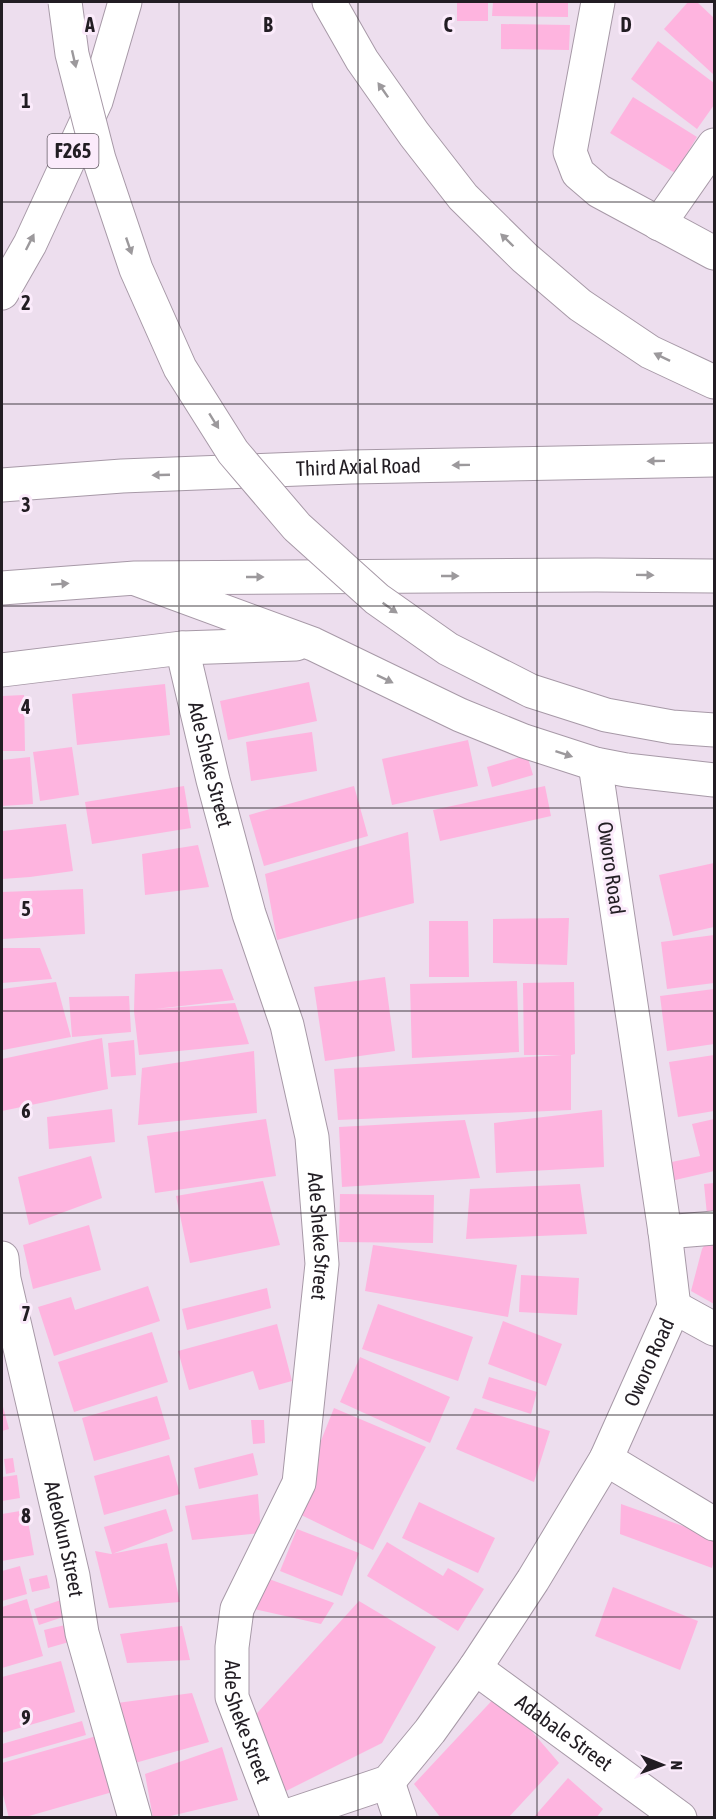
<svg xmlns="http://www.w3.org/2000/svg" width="716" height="1819" font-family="'Asap Condensed',sans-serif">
  <rect width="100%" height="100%" fill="#eddeee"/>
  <path fill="#feb4df" d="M457,2H488V21H457Z
    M493,2H568V17L492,16Z
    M688,2H697L714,18V75L664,29Z
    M501,24L570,25L569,50L501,49Z
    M658,41L714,83V105L697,129L631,79Z
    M633,97L697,137L675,173L610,133Z
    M309,682L317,721L228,740L220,701Z
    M165,684L170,735L77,745L72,694Z
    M24,695L25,751H2V696Z
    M312,732L317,771L251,781L246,742Z
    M468,740L478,786L392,805L382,759Z
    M72,747L79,795L40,801L33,752Z
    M527,755L533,775L492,787L487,767Z
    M30,757L33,804L2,806V760Z
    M184,786L191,828L92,844L85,802Z
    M354,786L368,836L264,866L249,815Z
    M545,786L551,816L440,841L433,810Z
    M66,824L73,871L30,877L2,879V831Z
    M408,832L414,903L277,940L265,874Z
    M198,845L209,887L145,895L142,854Z
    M714,863V927L673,936L659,875Z
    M83,889L85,934L2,939V892Z
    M569,918L567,965L493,963V919Z
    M429,921H468L469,977H429Z
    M714,935V983L667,989L661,942Z
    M2,948H40L52,979L2,983Z
    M222,969L234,1000L155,1009L235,1003L249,1044L139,1055L134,1011L135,974Z
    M385,977L395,1051L325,1061L314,987Z
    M517,981L519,1052L412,1058L410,984Z
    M56,982L71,1037L3,1050L2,989Z
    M574,982L575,1054L571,1055V1110L338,1120L334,1069L562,1055H524L523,983Z
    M714,989V1044L667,1051L660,996Z
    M129,996L131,1032L72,1037L69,997Z
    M102,1038L108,1089L2,1111V1059Z
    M134,1040L136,1075L111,1077L108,1043Z
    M254,1051L257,1113L138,1125L142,1068Z
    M714,1055V1111L678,1117L669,1062Z
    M112,1109L115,1142L49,1149L47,1117Z
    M602,1110L604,1167L496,1173L494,1123Z
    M266,1119L276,1176L155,1193L147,1136Z
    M714,1119V1171L671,1181L667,1163L700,1156L692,1124Z
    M465,1120L480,1178L342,1187L339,1127Z
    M91,1156L102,1198L29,1225L18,1177Z
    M263,1181L280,1245L190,1263L176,1196Z
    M714,1183V1224L708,1225L704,1184Z
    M580,1184L587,1234L466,1239L470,1189Z
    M340,1194L434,1195L433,1243L339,1242Z
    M89,1225L101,1270L33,1289L23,1245Z
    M714,1230V1304L691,1291L702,1249Z
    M373,1245L517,1265L508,1317L365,1291Z
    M521,1275L579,1278L577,1315L519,1312Z
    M148,1286L160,1321L54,1356L38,1307L71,1297L75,1310Z
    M267,1288L271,1308L187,1330L182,1309Z
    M378,1304L473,1337L458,1381L362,1349Z
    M503,1321L562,1344L546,1386L488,1364Z
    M277,1324L292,1381L259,1390L253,1371L189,1390L178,1351Z
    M152,1332L168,1382L74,1412L58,1362Z
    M360,1357L450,1397L430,1443L340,1402Z
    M489,1377L537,1392L531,1414L482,1398Z
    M157,1396L170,1439L94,1461L82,1418Z
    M2,1403L9,1429L2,1431Z
    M334,1408L426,1447L373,1550L293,1511Z
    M475,1408L550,1431L534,1482L456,1449Z
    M251,1420H264L265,1443L253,1444Z
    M253,1453L258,1475L199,1489L194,1468Z
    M169,1455L180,1494L104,1515L94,1476Z
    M13,1458L15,1472L6,1474L4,1459Z
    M17,1475L20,1498L2,1501V1477Z
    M258,1494L261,1533L192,1540L185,1506Z
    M419,1502L495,1538L478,1573L402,1538Z
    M621,1504L714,1537V1560L712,1568L620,1534Z
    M166,1509L173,1531L112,1554L104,1527Z
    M26,1510L34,1555L2,1561V1514Z
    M297,1529L359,1553L342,1596L280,1571Z
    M387,1542L443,1576L448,1568L484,1589L458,1631L367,1576Z
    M167,1543L180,1602L109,1608L95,1551L111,1554Z
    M20,1566L27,1594L2,1601V1571Z
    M47,1575L50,1588L32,1592L29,1579Z
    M269,1579L334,1603L321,1624L254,1609Z
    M613,1587L698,1621L680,1670L595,1636Z
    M27,1599L43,1656L2,1668V1607Z
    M61,1600L66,1616L39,1625L34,1609Z
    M359,1601L436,1647L382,1743L278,1795L249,1722Z
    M65,1625L69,1642L48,1648L44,1630Z
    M182,1626L190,1660L127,1663L120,1634Z
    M61,1661L75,1712L2,1733V1677Z
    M192,1693L209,1742L128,1765L117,1703Z
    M499,1693L559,1763L508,1818H441L414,1784Z
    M82,1721L86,1735L2,1759V1744Z
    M100,1735L116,1791L22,1818H9L2,1791V1763Z
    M222,1747L238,1800L162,1818H153L145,1774Z
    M568,1778L603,1809L596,1818H533Z"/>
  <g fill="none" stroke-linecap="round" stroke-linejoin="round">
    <g stroke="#a799a7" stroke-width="35">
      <g id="minor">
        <path d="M598,2L570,152L578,173L599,191L714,253"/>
        <path d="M659,224L714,145"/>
        <path d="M136,579L313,644L460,715L524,741L595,764L626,770L714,780"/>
        <path id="s1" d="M182,648L213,780L249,914L287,1025L312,1137L322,1264L299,1483L237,1609L232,1647V1697L278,1818"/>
        <path d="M2,670L182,648L296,644"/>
        <path d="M665,1232L714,1228"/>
        <path id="s2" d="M2,1258L4,1279L73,1576L82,1633L135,1818"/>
        <path d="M674,1307L714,1329"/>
        <path d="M606,1459L714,1524"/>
        <path id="s3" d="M475,1668L680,1818"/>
        <path d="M388,1782L400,1818"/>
        <path id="s4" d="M281,1818L388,1782L430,1731L475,1668L533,1580L606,1459L674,1307L665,1232L595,764"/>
      </g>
    </g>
    <g stroke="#a799a7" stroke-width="35">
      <g id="highway">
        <path d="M329,2L362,60L414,134L463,197L525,258L580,305L650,352L714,382"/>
        <path d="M2,293L30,244L96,101L125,2"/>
        <path id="s5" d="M2,485L122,476L351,467L714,460"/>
        <path d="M2,588L135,578L597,575L714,576"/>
      </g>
    </g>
    <use href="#minor" stroke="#fff" stroke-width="33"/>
    <use href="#highway" stroke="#fff" stroke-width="33"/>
    <g stroke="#a799a7" stroke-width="35" stroke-linecap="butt">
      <path id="highway-bridge" d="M65,2L72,54L99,159L136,269L180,368L233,452L297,527L377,599L448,649L531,691L606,715L672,727L714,730"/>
    </g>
    <use href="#highway-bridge" stroke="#fff" stroke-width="33"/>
  </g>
  <defs><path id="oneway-solid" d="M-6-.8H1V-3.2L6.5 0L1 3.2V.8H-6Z" transform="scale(1.5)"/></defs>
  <g fill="#9c999c">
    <use href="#oneway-solid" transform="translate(74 59) rotate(77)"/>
    <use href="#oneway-solid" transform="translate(383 90) rotate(-125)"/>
    <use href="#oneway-solid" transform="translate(507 240) rotate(-136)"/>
    <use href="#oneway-solid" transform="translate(30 242) rotate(-63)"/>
    <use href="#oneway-solid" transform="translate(129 246) rotate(71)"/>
    <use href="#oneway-solid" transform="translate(662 357) rotate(-154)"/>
    <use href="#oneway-solid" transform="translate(214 421) rotate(58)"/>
    <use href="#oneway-solid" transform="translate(656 461) rotate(179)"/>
    <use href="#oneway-solid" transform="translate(461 465) rotate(179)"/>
    <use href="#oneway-solid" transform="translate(161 475) rotate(178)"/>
    <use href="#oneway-solid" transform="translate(645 575) rotate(1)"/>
    <use href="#oneway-solid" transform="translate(450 576)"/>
    <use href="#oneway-solid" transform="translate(255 577)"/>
    <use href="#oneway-solid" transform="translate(60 584) rotate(-4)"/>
    <use href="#oneway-solid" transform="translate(390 608) rotate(35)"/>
    <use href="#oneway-solid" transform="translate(385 679) rotate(26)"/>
    <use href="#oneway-solid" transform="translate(564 754) rotate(18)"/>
  </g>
  <path fill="none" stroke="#221d23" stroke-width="1.5" stroke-opacity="0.55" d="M179,2V1818M358,2V1818M537,2V1818M2,202H714M2,404H714M2,606H714M2,808H714M2,1011H714M2,1213H714M2,1415H714M2,1617H714"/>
  <g text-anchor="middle" stroke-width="6" stroke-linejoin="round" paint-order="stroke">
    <rect fill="#fbebfb" stroke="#635b64" stroke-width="1.5" x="47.5" y="134" width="51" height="34" rx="4.5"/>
    <g font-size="20" font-weight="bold" fill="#221d23">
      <text x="73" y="158">F265</text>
    </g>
    <g font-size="21" fill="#221d23" stroke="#fbebfb">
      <text dy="7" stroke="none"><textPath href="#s5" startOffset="357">Third Axial Road</textPath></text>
      <text dy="7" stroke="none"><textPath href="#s1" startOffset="120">Ade Sheke Street</textPath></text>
      <text transform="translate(611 868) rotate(82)" y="7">Oworo Road</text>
      <text dy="7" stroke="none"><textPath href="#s1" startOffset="606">Ade Sheke Street</textPath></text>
      <text dy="7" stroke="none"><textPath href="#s4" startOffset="609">Oworo Road</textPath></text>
      <text dy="7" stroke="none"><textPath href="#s2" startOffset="288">Adeokun Street</textPath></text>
      <text dy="7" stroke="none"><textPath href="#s1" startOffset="1110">Ade Sheke Street</textPath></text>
      <text dy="7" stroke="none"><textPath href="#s3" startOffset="110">Adabale Street</textPath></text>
    </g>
  </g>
  <g font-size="20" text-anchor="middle" font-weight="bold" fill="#221d23" stroke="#fbebfb" stroke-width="6" stroke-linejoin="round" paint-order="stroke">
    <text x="90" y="32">A</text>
    <text x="268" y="32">B</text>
    <text x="448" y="32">C</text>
    <text x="626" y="32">D</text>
    <text x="26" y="108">1</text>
    <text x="26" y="310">2</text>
    <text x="26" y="512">3</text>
    <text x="26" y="714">4</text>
    <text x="26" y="916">5</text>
    <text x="26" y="1118">6</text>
    <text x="26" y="1321">7</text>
    <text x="26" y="1523">8</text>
    <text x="26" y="1725">9</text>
  </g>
  <rect width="716" height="1819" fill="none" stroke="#221d23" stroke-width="6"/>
  <g transform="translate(662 1765) rotate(91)" stroke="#fbebfb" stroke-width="4.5" paint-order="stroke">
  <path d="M0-4.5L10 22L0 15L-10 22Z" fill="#221d23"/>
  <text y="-9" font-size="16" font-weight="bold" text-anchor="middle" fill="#221d23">N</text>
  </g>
</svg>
